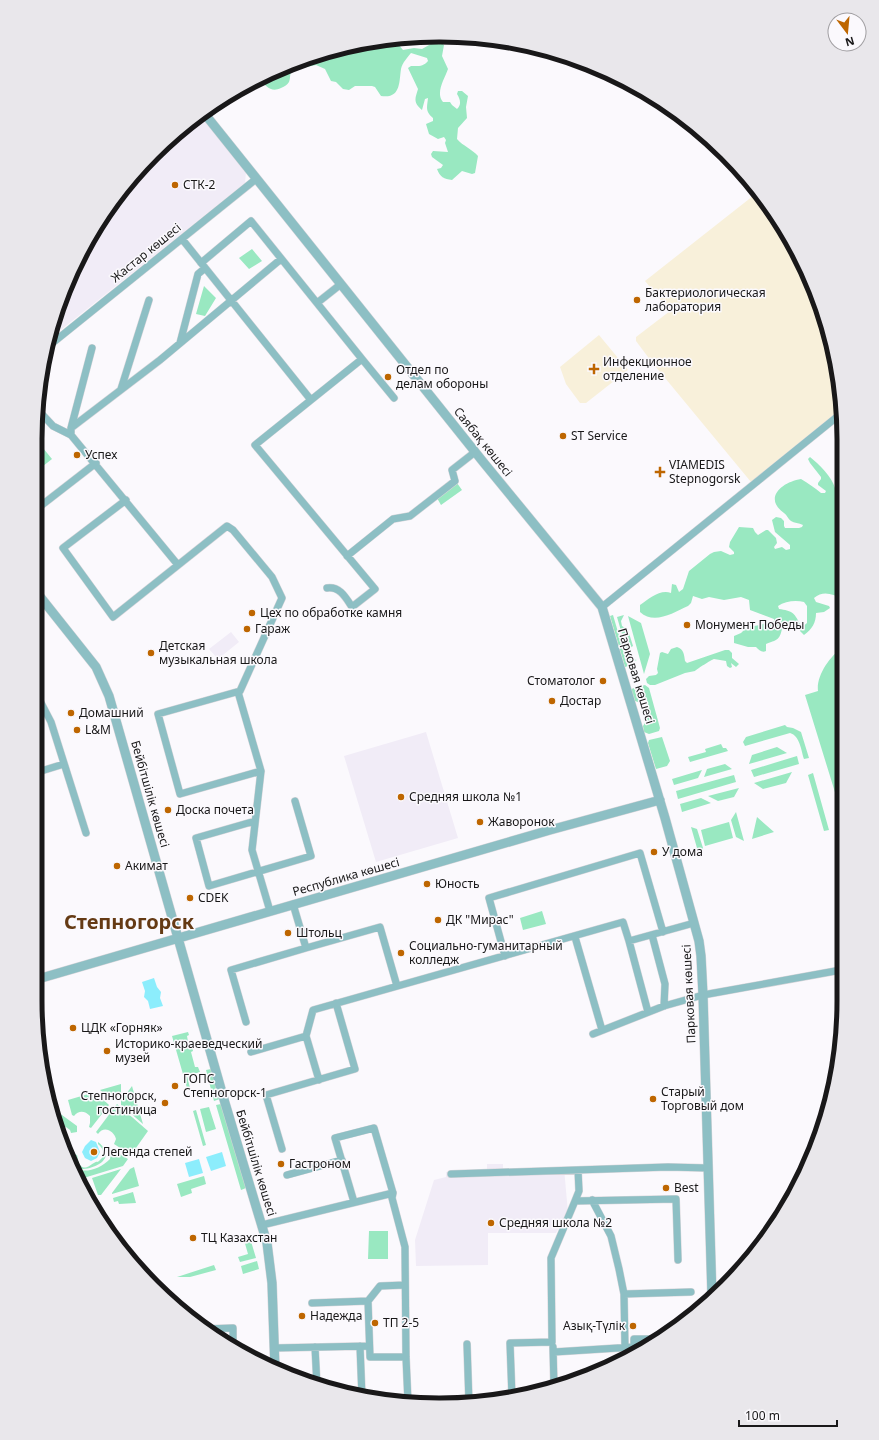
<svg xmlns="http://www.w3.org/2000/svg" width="879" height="1440" font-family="'Noto Sans',sans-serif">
  <rect width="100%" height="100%" fill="#fbf9fd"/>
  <path fill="#f1ecf7" d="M201,115L246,172L245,183L52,337L66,285L118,193L173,136Z
    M231,632L239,642L218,659L209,649Z
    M426,732L458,838L376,862L344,756Z
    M487,1164H503V1170L564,1168L568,1213L556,1233H488V1265L416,1266L415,1240L434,1180L446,1177V1172L487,1171Z"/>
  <path fill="#f8f0da" d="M758,192L790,237L823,310L842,408L751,482L651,361L636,341V337L670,311L645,281Z
    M599,335L628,370L586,403H580L566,384L560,367Z"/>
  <path fill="#99e8c1" d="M386,38H398V44L403,50L414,48L422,49L438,40L444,45L442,56L448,69C445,78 435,93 443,102H450L452,105L457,109C462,104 460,99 457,94L458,91H462L468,96L466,107L467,118L458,128L457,139C463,146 472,149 478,156L475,173L472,174L462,171L452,180C444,179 440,177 437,169L441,168L443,165L432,157L431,154L433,151L448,152L445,143L446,140L444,137L438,139L429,134L426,124L433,121V118C425,111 427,108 428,98L425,99L422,110C413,102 415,99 418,89L408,68L411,66C418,66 423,67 428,61L427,58L411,53C408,57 402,63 401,69C399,82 401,99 381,96L375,87L372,86H355L349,90L343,89L336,82L331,81L325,69L316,65L293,70C289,73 291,77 289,82C287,85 285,86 281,88C271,93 266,86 259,79L309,57Z
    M252,249L262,261L249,269L239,258Z
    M204,286L216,298L205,316L196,314Z
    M43,448L52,459L38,470V452Z
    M810,457C819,464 832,477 835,488L843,492L842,598C832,594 823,590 814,598L816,602L829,606L830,608L824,612L816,613C816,623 812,629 804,635L800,631V629L807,623V606L804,602C796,600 785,601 778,606L779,609C792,611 794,612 800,624L798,625L783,624C780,639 780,639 766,644V651C762,653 759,650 756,647H748L734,643V636L741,633L748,626C756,627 765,623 774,621V619L750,610L749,600L741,597L724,600L709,597L702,599L693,596L691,603L688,606C673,613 654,625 640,612V605C649,599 660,589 671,593L672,584L676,585L679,592L683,589L689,571L710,554L714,552L721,551L730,555L734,554V552L729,547L730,542L739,527L753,528L755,532L758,535L766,530H768L776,538L777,543L774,547L775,549L782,547L786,550L790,549V545L775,532L772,520L776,517L781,518L784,521V526L785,528H799L802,527L803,525C799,523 794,523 791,521C788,519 787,515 784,513C763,498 782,482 801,479C808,483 815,488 821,493H825L826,491L818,485V483L821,479V477L810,463L808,459Z
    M457,483L462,490L441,505L437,498Z
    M613,615L628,666L625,667L610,616Z
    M624,615L621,621L622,626L628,630L633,646L630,648C628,655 631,659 637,660L630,662L617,617Z
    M628,616L641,623L650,654L644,674Z
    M677,647C684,649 684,655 685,661L687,663L725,650H729L732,653V658L739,664L736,667L731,663L732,667L730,668L727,666L726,661L714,659C711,660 697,669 695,671L685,673L655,685H650L647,683L646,679L649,676L656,675L658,673L657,669L660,653L662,652L668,654L671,649Z
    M842,648V815L805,695L818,691C816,676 830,656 842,648Z
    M645,685L649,688L660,728L659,731L649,734L644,732L643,726L646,721L641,703L635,701L631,689Z
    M785,725L787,727L793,728L801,732L809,758L804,759C801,750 800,736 790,733L745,746L743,742L746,737Z
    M662,737L670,761L667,766L656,769L648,743L649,740Z
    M721,744L723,748H726L728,751L690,762L688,757L706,752L705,749Z
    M777,747L787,753L749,764L752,755Z
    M797,756L799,764L754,777L751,770Z
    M725,764L732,769L704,777L707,769Z
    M702,770L698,778L674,785L672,779Z
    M792,772L786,783L763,789L754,783Z
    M813,773L829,830L824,831L808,775Z
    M734,775L736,782L678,799L676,791Z
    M739,788L734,797L718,801L708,796Z
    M701,798L711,803L682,812L680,804Z
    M736,812L744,841L736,837L731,820Z
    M757,817L774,832L752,839Z
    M729,822L733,838L705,846L701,830Z
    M691,827L697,829L703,848L699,855Z
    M542,911L546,924L523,930L520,918Z
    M188,1032L189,1035L187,1036L188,1042L191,1041L193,1051L191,1052L195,1067H198L200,1072L187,1076L190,1088H187L172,1036Z
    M211,1069L220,1099L214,1101L206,1070Z
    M121,1084V1092L113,1101L100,1090Z
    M132,1086L143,1124L121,1105V1101Z
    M95,1092L109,1105L91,1128L89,1127L90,1123V1116C85,1111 79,1110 74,1116L72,1115L68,1100Z
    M117,1104L148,1131L131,1155L114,1144L116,1139C114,1131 104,1125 98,1134L96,1132Z
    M221,1104L246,1188L241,1190L216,1105Z
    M51,1107L77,1126V1132L71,1133L70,1130L66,1127L62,1129L57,1133Z
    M209,1107L216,1129L206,1132L200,1109Z
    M196,1110L206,1145L203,1146L193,1111Z
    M98,1142C118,1157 96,1170 79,1169L76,1166L74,1159L69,1160L67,1157L74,1154L77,1155C78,1158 78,1163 80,1165C85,1171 90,1165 94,1163C99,1160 96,1164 100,1160C106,1155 103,1148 98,1144Z
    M111,1149L128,1159L123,1166L77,1180L72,1168C86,1174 100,1169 110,1159Z
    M134,1167L139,1186L112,1194V1193L130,1169Z
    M121,1169L101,1195H98L92,1178Z
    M204,1176L206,1184L191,1189L192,1193L181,1197L177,1184Z
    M133,1192L136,1203L119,1204L118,1201L114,1202L113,1198Z
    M369,1231H388V1259H368Z
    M250,1238L256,1258L240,1262L238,1257L248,1254L244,1240Z
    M257,1261L259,1269L243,1274L241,1266Z
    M214,1265L216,1270L190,1277H177Z"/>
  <path fill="#8cedfc" d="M154,978L157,987L161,992L160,998L163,1006L150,1009L148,1001L144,997L145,991L142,982Z
    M91,1140L96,1142L100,1152L97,1158L91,1161L85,1158L82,1152L85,1146Z
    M222,1152L226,1166L211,1171L206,1157Z
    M199,1159L203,1173L189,1177L185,1163Z"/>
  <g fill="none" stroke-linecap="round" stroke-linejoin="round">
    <g stroke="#d7d5d9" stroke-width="8">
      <path id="minor" d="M182,239L311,400
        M201,263L251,221L362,359L255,445L375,589L352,607C346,598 340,586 327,588
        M317,303L341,284
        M180,343L198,274L204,269
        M50,345L256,179
        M362,359L394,398
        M121,389L149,300
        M38,393V401
        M38,410L53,426L71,435L178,565
        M71,428L92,348
        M71,435V428L160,360L281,259
        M126,500L63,548L113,617L227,526L233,530L272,577L282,598L240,691L158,714L180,794L261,771
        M38,508L96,463
        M347,556L393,519L410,516L455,481L452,470L475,452
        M602,607L843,412
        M238,692L261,771L252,850L270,911
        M38,697L51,722L86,833
        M38,772L64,764
        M255,821L196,838L209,886L311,856L295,801
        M293,904L306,948L380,927L397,986
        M652,935L665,984L664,1006
        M575,937L602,1030
        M629,941L648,1012
        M505,956L489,898L640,853L663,932
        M246,1022L231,970L306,948
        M593,1034L664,1006L703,995L841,970
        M251,1052L306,1036
        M319,1080L306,1036L313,1010L623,922L629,941L694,923
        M282,1149L266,1095L355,1069L336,1003
        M451,1174L668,1167L708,1168
        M287,1175L342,1160
        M393,1193L392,1198L405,1247L406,1357L408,1402
        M592,1200L611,1236L619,1269L624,1294L625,1348
        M575,1201L579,1191L578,1170
        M262,1225L393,1193L374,1128L335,1138L354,1202
        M405,1285L380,1286L368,1301L370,1357H406
        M624,1294L691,1292
        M312,1303L368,1301
        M205,1329L233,1328V1346
        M467,1344L469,1403
        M360,1346L362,1397
        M315,1347L317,1386
        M553,1347L554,1387
        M274,1348L369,1346
        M634,1351V1339H660
        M554,1352L634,1347
        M512,1397L510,1343L552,1342L551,1258L575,1201L676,1199L678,1260"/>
    </g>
    <g stroke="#d7d5d9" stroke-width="10">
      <path id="tertiary" d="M204,113L484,463L602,607L665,818L699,941L701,956L703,995L712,1297
        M38,594L96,667L109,696L225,1103L267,1243L272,1283L275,1369
        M38,979L550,830L660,800"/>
    </g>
    <use href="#minor" stroke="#8dbfc4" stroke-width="7"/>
    <use href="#tertiary" stroke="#8dbfc4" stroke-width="9"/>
  </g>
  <g fill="#be6600" stroke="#fbf9fd" stroke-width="1.5">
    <circle cx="175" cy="185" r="4"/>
    <circle cx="637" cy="300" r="4"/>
    <path d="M592 363h4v4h4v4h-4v4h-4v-4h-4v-4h4z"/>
    <circle cx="388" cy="377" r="4"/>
    <circle cx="563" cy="436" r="4"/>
    <circle cx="77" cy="455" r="4"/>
    <path d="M658 466h4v4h4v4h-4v4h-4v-4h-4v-4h4z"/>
    <circle cx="252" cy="613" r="4"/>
    <circle cx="687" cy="625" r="4"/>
    <circle cx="247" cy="629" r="4"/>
    <circle cx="151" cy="653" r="4"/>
    <circle cx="603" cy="681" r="4"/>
    <circle cx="552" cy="701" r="4"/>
    <circle cx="71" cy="713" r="4"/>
    <circle cx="77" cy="730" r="4"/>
    <circle cx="401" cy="797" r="4"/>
    <circle cx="168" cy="810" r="4"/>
    <circle cx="480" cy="822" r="4"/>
    <circle cx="654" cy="852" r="4"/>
    <circle cx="117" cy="866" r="4"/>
    <circle cx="427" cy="884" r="4"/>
    <circle cx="190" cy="898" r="4"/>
    <circle cx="438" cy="920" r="4"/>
    <circle cx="288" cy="933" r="4"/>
    <circle cx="401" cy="953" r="4"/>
    <circle cx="73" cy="1028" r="4"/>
    <circle cx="107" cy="1051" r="4"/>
    <circle cx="175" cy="1086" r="4"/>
    <circle cx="653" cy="1099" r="4"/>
    <circle cx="165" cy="1103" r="4"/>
    <circle cx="94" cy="1152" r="4"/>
    <circle cx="281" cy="1164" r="4"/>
    <circle cx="666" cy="1188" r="4"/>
    <circle cx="491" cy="1223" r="4"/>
    <circle cx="193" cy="1238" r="4"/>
    <circle cx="302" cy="1316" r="4"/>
    <circle cx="375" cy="1323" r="4"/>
    <circle cx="633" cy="1326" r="4"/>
  </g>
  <g text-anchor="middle" stroke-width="3" stroke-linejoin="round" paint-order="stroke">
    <g font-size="12" fill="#191819" stroke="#fbf9fd" text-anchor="start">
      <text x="183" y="189">СТК-2</text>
      <text x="645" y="297">Бактериологическая<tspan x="645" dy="14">лаборатория</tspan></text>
      <text x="603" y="366">Инфекционное<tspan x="603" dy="14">отделение</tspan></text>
      <text x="396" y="374">Отдел по<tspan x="396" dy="14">делам обороны</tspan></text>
      <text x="571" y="440">ST Service</text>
      <text x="85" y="459">Успех</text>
      <text x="669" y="469">VIAMEDIS<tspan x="669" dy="14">Stepnogorsk</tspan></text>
      <text x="260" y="617">Цех по обработке камня</text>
      <text x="695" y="629">Монумент Победы</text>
      <text x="255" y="633">Гараж</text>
      <text x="159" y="650">Детская<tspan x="159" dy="14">музыкальная школа</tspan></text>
      <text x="595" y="685" text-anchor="end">Стоматолог</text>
      <text x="560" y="705">Достар</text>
      <text x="79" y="717">Домашний</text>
      <text x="85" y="734">L&amp;M</text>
      <text x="409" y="801">Средняя школа №1</text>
      <text x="176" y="814">Доска почета</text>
      <text x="488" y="826">Жаворонок</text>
      <text x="662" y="856">У дома</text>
      <text x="125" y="870">Акимат</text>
      <text x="435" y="888">Юность</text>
      <text x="198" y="902">CDEK</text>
      <text x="446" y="924">ДК "Мирас"</text>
      <text x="296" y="937">Штольц</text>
      <text x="409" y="950">Социально-гуманитарный<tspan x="409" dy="14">колледж</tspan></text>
      <text x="81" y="1032">ЦДК «Горняк»</text>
      <text x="115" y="1048">Историко-краеведческий<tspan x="115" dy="14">музей</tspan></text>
      <text x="183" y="1083">ГОПС<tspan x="183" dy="14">Степногорск-1</tspan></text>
      <text x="661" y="1096">Старый<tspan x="661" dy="14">Торговый дом</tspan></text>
      <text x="157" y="1100" text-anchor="end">Степногорск,<tspan x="157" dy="14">гостиница</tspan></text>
      <text x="102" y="1156">Легенда степей</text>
      <text x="289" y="1168">Гастроном</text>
      <text x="674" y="1192">Best</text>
      <text x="499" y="1227">Средняя школа №2</text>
      <text x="201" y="1242">ТЦ Казахстан</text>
      <text x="310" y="1320">Надежда</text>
      <text x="383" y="1327">ТП 2-5</text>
      <text x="625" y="1330" text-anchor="end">Азық-Түлік</text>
    </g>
    <g font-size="12" fill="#191819" stroke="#fbf9fd">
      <text transform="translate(146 253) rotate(-39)" y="4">Жастар көшесі</text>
      <text transform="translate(483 442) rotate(51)" y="4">Саябақ көшесі</text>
      <text transform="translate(636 676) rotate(73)" y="4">Парковая көшесі</text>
      <text transform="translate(150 794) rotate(74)" y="4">Бейбітшілік көшесі</text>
      <text transform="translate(346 877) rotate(-16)" y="4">Республика көшесі</text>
      <text transform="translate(689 994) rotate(-93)" y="4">Парковая көшесі</text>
      <text transform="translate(256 1163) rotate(73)" y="4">Бейбітшілік көшесі</text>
    </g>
    <g font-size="20" font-weight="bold" fill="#653a14" stroke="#fbf9fd">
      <text x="129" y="929">Степногорск</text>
    </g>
  </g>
  <path d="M0 0H879V1440H0ZM439 42H440A397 397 0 0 1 837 439V1001A397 397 0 0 1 440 1398H439A397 397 0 0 1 42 1001V439A397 397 0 0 1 439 42Z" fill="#e9e7eb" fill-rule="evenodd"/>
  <path fill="none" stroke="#191819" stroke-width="5" d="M439 42H440A397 397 0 0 1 837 439V1001A397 397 0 0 1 440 1398H439A397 397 0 0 1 42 1001V439A397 397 0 0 1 439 42Z"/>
  <g transform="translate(847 32) rotate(164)"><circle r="19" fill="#fbf9fd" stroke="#a19fa2"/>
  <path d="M0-3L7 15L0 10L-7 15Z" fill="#be6600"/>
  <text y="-6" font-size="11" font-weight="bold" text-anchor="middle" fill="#191819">N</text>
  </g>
  <path d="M739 1420v6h98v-6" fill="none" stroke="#191819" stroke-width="2"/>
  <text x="745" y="1420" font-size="12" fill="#191819" stroke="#fbf9fd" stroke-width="3" paint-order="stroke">100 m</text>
</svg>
